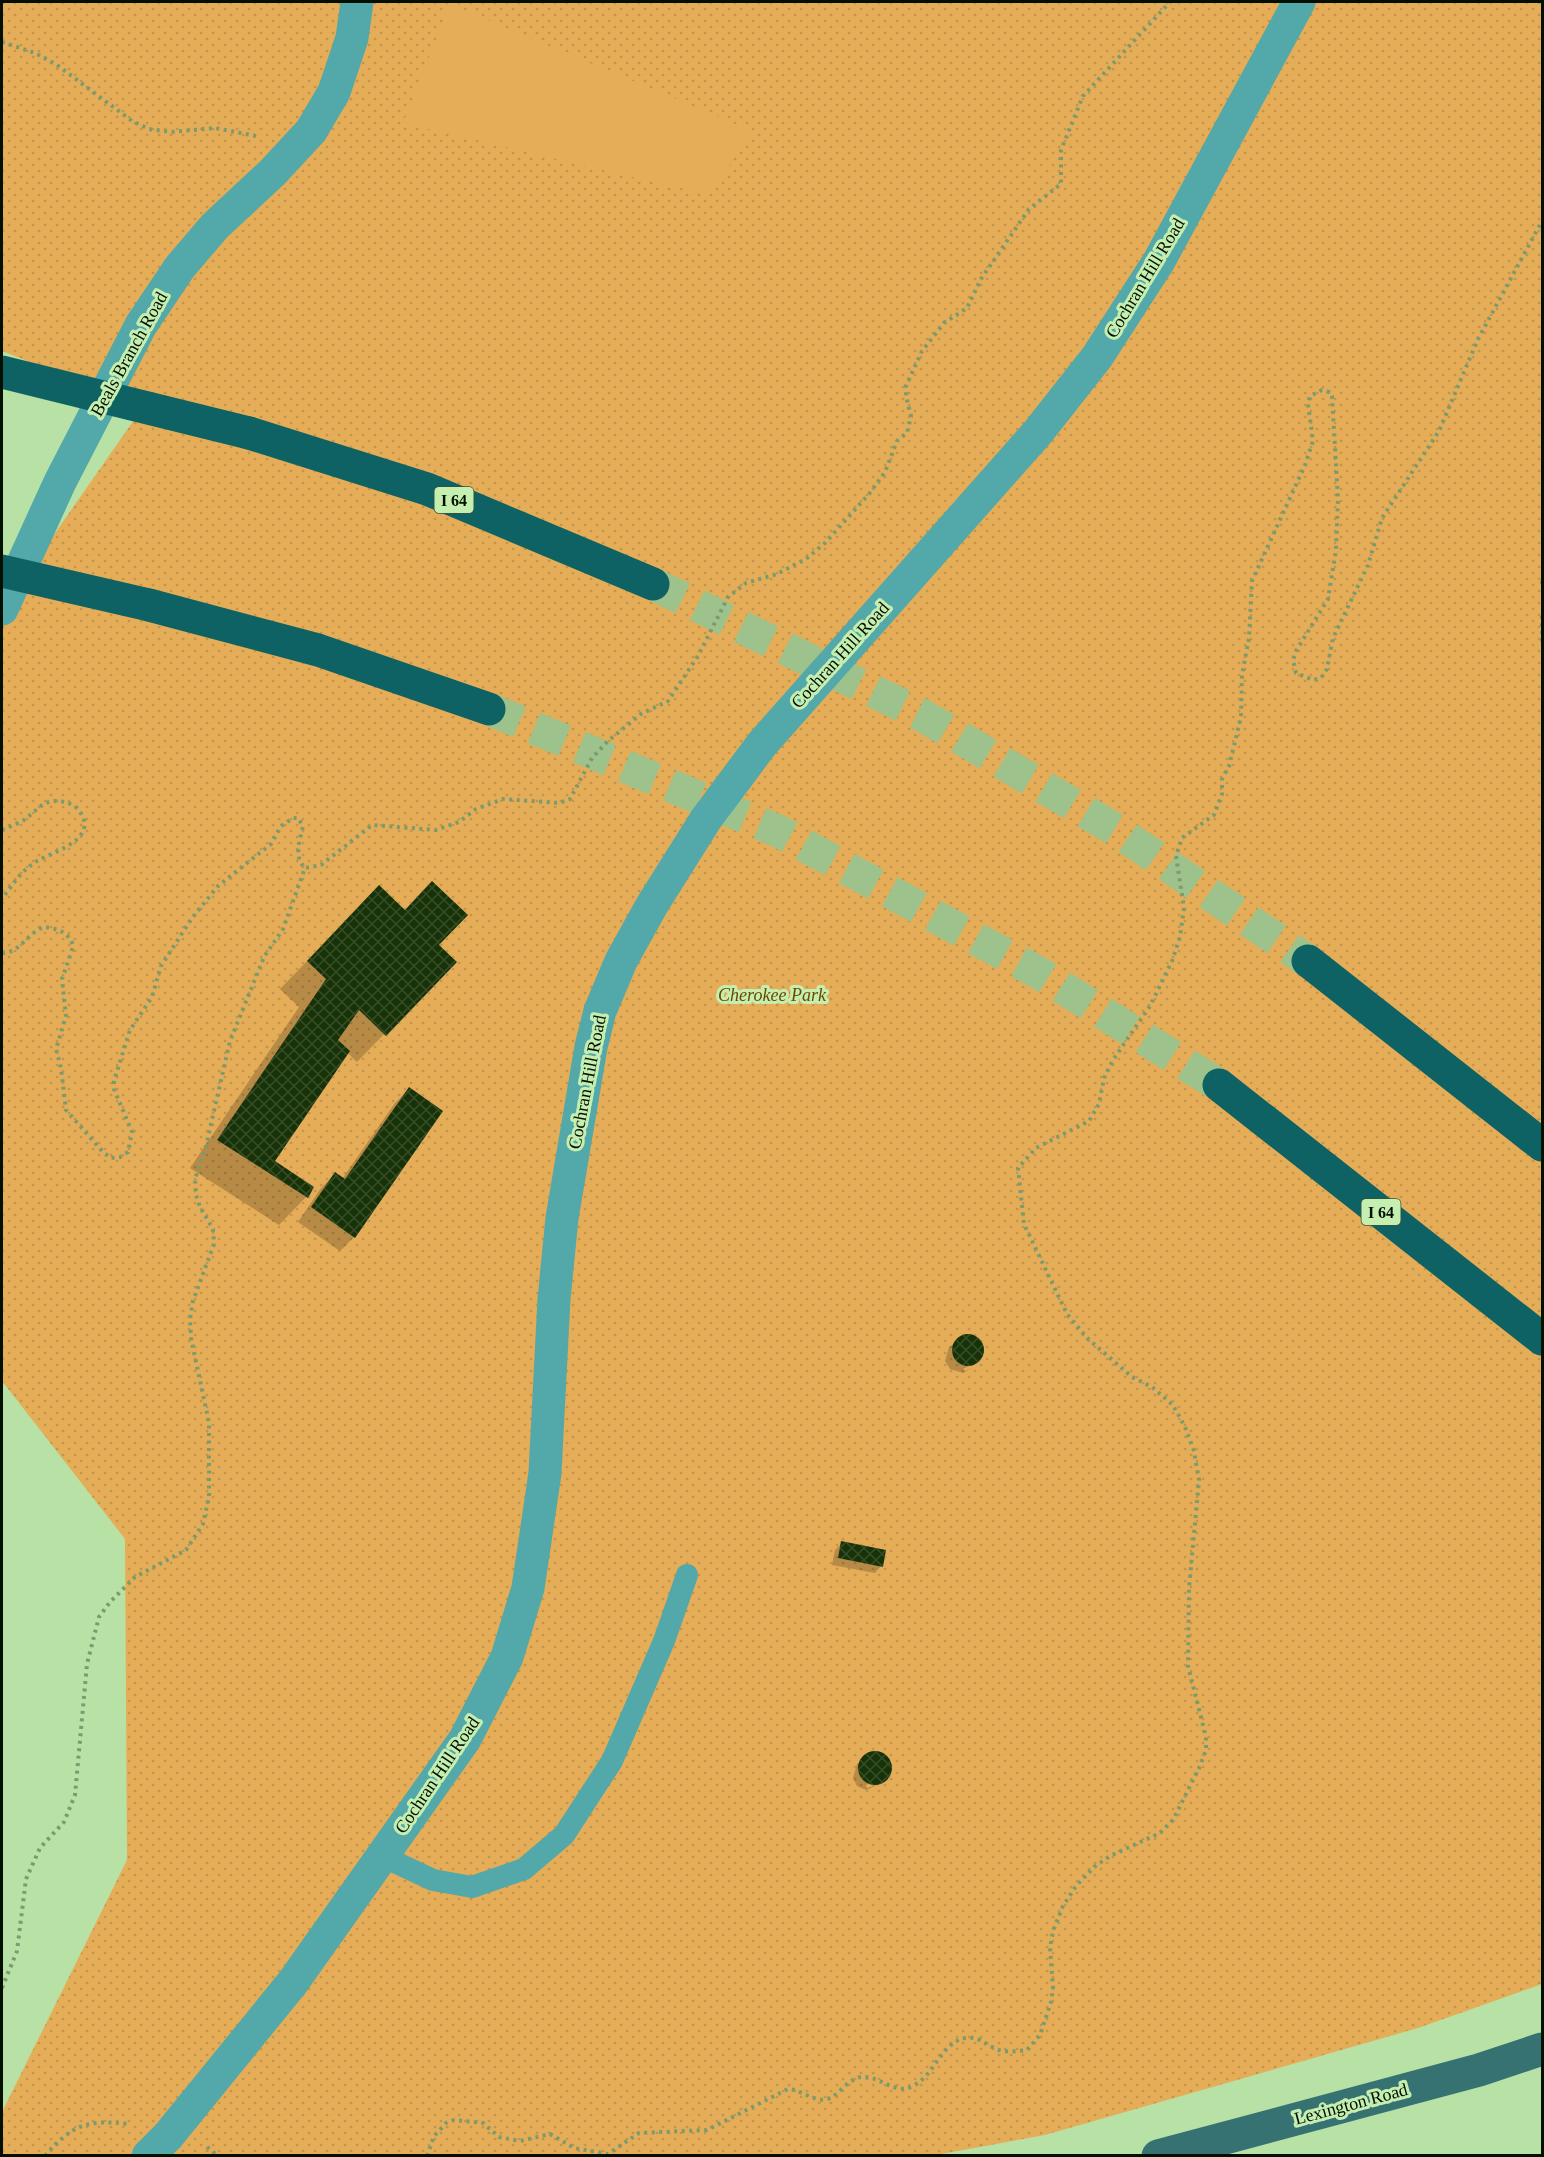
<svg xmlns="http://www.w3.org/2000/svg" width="1544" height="2157" font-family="Georgia,serif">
  <defs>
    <pattern id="park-dots" width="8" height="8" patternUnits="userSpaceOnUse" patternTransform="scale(1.5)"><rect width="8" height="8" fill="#e5ad58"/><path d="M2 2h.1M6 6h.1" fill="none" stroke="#c3944b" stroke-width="1.8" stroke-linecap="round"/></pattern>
    <pattern id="building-cross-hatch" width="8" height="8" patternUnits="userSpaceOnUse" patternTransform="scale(1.5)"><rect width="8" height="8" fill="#173207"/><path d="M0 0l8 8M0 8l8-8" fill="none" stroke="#364d29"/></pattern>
  </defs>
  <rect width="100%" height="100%" fill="#b8e2a5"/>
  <path fill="url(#park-dots)" d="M2,2H1542V1984L1418,2028L1045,2135L936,2155L2,2156V2112L127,1860L125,1539L2,1381V609L143,407L2,351Z"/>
  <path fill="#e5ad58" d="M450,4L752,131L710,195L403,123Z"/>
  <path fill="#0003" d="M352,915L437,945L454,962L357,1062L347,1052L273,1162L312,1187L306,1197L279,1225L190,1168L299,1007L280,989Z
    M409,1089L354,1237L340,1251L298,1222L321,1188L335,1174L342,1179L395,1103Z
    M966,1336L976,1338L982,1346L979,1361L963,1369L965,1371L972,1368L963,1373L950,1369L945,1361L949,1347Z
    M842,1543L881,1566L875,1573L832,1565L835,1550Z
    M874,1752L884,1756L890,1764L886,1778L866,1785L867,1788L882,1783L866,1790L857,1786L853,1778L857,1764Z"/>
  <path fill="url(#building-cross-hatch)" d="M432,881L468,915L439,945L457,962L386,1036L359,1010L338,1040L350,1051L275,1161L314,1187L308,1198L217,1140L326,979L307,961L379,885L405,910Z
    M409,1087L443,1111L355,1238L311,1207L335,1172L345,1179Z
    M952 1350a16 16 0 1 1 32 0a16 16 0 1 1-32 0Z
    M841,1541L886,1550L883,1567L838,1558Z
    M858 1768a17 17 0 1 1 34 0a17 17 0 1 1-34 0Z"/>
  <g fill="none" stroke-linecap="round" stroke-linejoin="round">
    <path stroke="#9dc28c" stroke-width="33" stroke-dasharray="33 16" stroke-linecap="butt" d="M653,584L920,714L1116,830L1308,961
      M489,709L778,831L1039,973L1219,1085"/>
    <path stroke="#7b9b6e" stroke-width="4" stroke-dasharray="3 4.5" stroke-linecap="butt" d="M2,42L35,53L57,65L132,121L149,129L171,132L215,128L256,136
      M1542,581V586
      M1542,616V646
      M2,830C9,827 17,824 24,820C43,805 47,795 74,805C106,837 57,850 37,861C22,870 12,885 2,899
      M2,953C20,953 27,933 44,927C57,928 71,933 73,947L62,979L66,1016L56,1049L61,1068L66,1110L103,1152L111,1158L120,1157L128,1152L132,1132L114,1089V1081L130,1030L152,997L161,966L192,918L218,886L271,844L281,826L293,818H298L303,826C300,841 293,856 305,868
      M2,1988L17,1951L26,1879L40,1848L64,1822L75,1795L87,1664L99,1617L110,1602L135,1577L186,1550L203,1524L209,1497V1423L191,1338L190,1319L193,1301L214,1244L213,1229L200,1207L196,1195L195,1179L206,1146L230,1041L264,957L283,929L305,868L321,865L372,825L436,830L459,822L476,809L503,799L559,803L570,799L592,758L608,741L641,714L668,701L698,656L728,597L746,583L777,574L806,559L825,543L869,494L885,472L897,441L907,433L911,416L906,396V386L922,351L944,323L967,308L981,279L1029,209L1061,184V150L1083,96L1170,2
      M207,2147L218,2156
      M45,2156C71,2125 88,2119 128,2124
      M427,2156L434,2136L446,2123L454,2120L483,2123L499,2137L520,2141L550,2134L574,2148L608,2154L639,2133L707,2130L788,2089C800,2089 815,2103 827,2099C839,2096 847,2079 861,2077C880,2075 895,2096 913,2086C934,2076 942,2041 966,2038C978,2036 985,2044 996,2049C1006,2053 1017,2051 1027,2050L1040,2035L1051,2002L1053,1988L1050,1948L1053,1931L1063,1906L1076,1886L1094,1867L1110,1856L1160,1833L1173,1820L1200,1766L1206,1750V1737L1188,1666L1189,1588L1199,1480L1194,1451L1185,1427L1173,1405L1152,1387L1132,1377L1087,1338L1067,1314L1024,1224L1018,1168L1036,1148L1089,1121L1099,1104L1104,1078L1113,1060L1150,1006L1172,961L1180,937L1184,908L1176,856L1182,838L1214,815L1222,794V779L1229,766L1241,717L1242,675L1249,638L1252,581L1305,465L1313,441L1308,404L1310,396L1322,390L1329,392L1332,396L1338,499L1336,550L1328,599L1296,651L1293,660L1296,673L1313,680L1321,678L1327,669L1333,638L1368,565L1382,518L1439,431L1478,339L1542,221"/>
    <path stroke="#53a8a9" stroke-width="22" d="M382,1856L433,1880L472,1887L524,1869L564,1835L612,1761L664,1641L687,1575"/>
    <path stroke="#53a8a9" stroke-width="33" d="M2,609L60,482L141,325L180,267L215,226L272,173L311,131L334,92L352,38L357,2
      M148,2156L168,2136L293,1982L465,1739L507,1657L528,1588L545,1473L554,1299L562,1218L591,1047L600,1011L621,961L652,905L706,819L762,744L1038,432L1097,357L1159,261L1299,2"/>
    <path stroke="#377273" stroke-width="33" d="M1158,2156L1479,2070L1542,2049"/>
    <path stroke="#0e6263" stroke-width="33" d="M249,433L427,489L653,584
      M149,605L318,650L489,709
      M1308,961L1542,1145
      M1219,1085L1542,1339"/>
    <path stroke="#0e6263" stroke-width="33" d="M2,372L249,433
      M2,571L149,605"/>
  </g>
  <g text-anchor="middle" stroke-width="6" stroke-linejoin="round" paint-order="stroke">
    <g fill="#c5efb1" stroke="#3d5235" stroke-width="1.5">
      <rect x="434.5" y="487" width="39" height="26" rx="4.5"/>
      <rect x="1361.5" y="1199" width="39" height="26" rx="4.5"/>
    </g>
    <g font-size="16" font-weight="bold" fill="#030f00">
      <text x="454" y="506">I 64</text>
      <text x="1381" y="1218">I 64</text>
    </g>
    <g font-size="18" fill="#030f00" stroke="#c5efb1">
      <text transform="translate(1145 278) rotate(-59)" y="6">Cochran Hill Road</text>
      <text transform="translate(129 354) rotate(-61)" y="6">Beals Branch Road</text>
      <text transform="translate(840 655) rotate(-48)" y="6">Cochran Hill Road</text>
      <text transform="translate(587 1082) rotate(-79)" y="6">Cochran Hill Road</text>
      <text transform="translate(437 1775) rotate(-56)" y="6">Cochran Hill Road</text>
      <text transform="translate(1351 2104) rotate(-15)" y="6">Lexington Road</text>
    </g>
    <g font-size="18" font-style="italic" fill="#6d4800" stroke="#c5efb1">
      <text x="772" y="1001">Cherokee Park</text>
    </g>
  </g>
  <rect width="1544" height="2157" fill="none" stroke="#030f00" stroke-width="6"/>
</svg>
